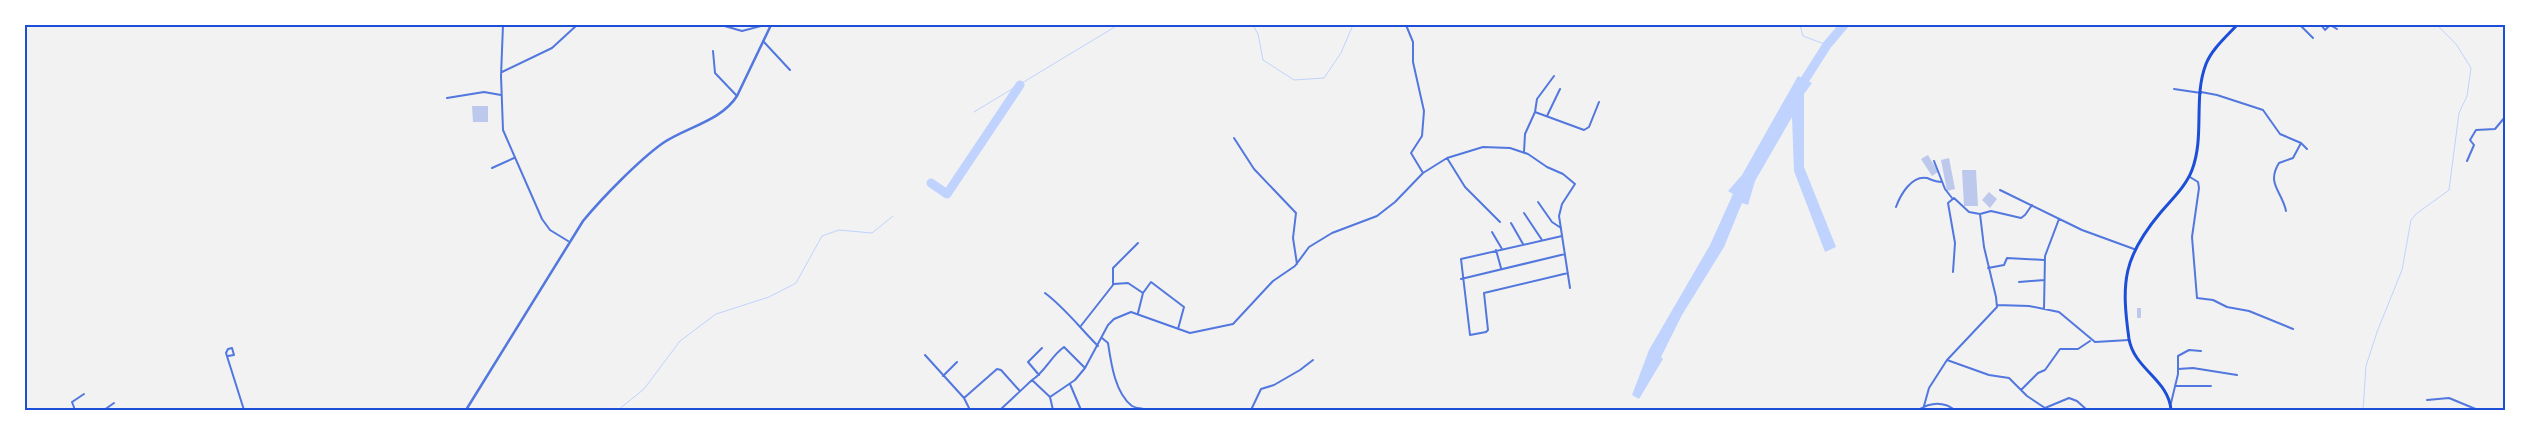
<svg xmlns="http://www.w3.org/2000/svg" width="2530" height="435" font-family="Poppins,sans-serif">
  <rect width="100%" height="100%" fill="#f2f2f2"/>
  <path fill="#bfd3fe" d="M1798,76L1812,83L1804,94V167L1836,247L1825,252L1794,171L1792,117L1755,181L1748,205L1742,203L1724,247L1682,315L1661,357L1663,359L1639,399L1632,395L1649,350L1710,245L1733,194L1728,191L1742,175Z"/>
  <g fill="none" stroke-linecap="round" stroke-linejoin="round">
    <path stroke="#bfd3fe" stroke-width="1" d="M1253,25L1258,34L1263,60L1294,80L1324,78L1341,53L1353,25
      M1800,25L1803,36L1827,45
      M974,112L1118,25
      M618,410L644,389L680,341L716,314L769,297L796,283L822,236L839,230L872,233L893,216
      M2363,410L2366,366L2377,332L2402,270L2411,220L2416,214L2449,190L2459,113L2467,96L2471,68L2456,44L2437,25"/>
    <path stroke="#bfd3fe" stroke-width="9" d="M1799,89L1827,45L1844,25
      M931,183L947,194L1020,85"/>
  </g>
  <path fill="#bdc9ec" d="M472,106H488V122H473Z
    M1928,155L1938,172L1932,176L1921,159Z
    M1949,158L1955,189L1947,191L1941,160Z
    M1962,170H1976L1978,206H1964Z
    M1989,192L1997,199L1990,208L1982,200Z
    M2137,308H2141V318H2137Z"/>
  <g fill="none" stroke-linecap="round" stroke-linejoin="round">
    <path stroke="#5277de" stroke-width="2" d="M503,25L501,76L503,130L542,219L550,230L568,241
      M721,25L742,31L765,25
      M1406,25L1413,42V62L1424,111L1422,136L1411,153L1423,173
      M2292,25H2300L2313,38
      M2321,25L2325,30L2330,25L2337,29
      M763,41L790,70
      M713,51L715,73L737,96
      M502,72L552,48L577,25
      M2174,89L2201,93
      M2201,92L2217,95L2263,110L2280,134L2301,143L2307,149
      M447,98L484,92L501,95
      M1535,112L1584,130L1589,127L1599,102
      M1547,116L1560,89
      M1234,138L1254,169L1296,213L1293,238L1297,264
      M1524,152L1525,134L1535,112L1537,99L1554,76
      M1447,158L1465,187L1500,222
      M1934,161L1945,189L1952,198
      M2467,161L2474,145L2470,140L2476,130L2495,129L2505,117
      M492,168L514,158
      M2190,177L2198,182L2199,188L2192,237L2197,298L2213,300L2227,307L2249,311L2293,329
      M2000,190L2082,230L2134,249
      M1538,202L1552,222L1561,228
      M1896,207C1900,196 1911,175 1927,178C1932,180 1936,182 1942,182
      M2286,211C2282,191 2266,184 2279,163L2293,158L2301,143
      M1524,213L1542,240
      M1511,223L1523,244
      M1492,232L1502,249
      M1562,236L1461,259L1470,335L1486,332L1488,330L1484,293L1568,273
      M1496,250L1501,268
      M1988,268L2004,265L2007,258L2044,260
      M1953,272L1955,243L1948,203L1954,198L1969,212L1980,214
      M1461,279L1565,254
      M2019,282L2044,280
      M1114,284L1128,283L1143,293
      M1045,293C1065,308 1080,328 1098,346
      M1997,305L2029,306L2059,312L2095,342L2129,340
      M2044,309L2045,256L2059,219
      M1138,313L1143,293L1151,282L1184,307L1178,329
      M1080,327L1113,285V268L1138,243
      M1102,338L1108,343C1111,363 1115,393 1132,406C1137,409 1142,408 1148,410
      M925,355L964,398L970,410
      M228,356L234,355L232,348L228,349L226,353L244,410
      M1947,360L1989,375L2009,378L2027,396L2045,408L2069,398L2077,401L2087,410
      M2178,369L2193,368L2237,375
      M1039,375L1028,362L1042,348
      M943,376L957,362
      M1032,380C1045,372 1051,356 1064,347L1085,368
      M1070,384L1081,410
      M2175,386H2211
      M2021,390L2038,373L2045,370L2060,349H2078L2090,341
      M1050,397L1053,410
      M964,398L997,369L1001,370L1019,390
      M2427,400L2449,398L2478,410
      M2171,403L2178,374V356L2189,350L2201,351
      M1924,406L1929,388L1947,360L1997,307L1996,297L1984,247L1980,214L1991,211L2021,218L2025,215L2032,205
      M75,410L72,402L84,394
      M104,410L114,403
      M1000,410L1032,380L1050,397L1075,380L1085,368L1108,325L1114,319L1131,312L1190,333L1233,324L1273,281L1295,266L1309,247L1332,233L1377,216L1395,202L1423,173L1447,158L1483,147L1510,148L1528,154L1547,167L1563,174L1575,184L1562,204L1559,216L1570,288
      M1251,410L1261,389L1274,385L1300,370L1313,360
      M1918,410C1931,402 1943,401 1955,410"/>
    <path stroke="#5277de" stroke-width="2.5" d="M466,410L583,221C602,198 639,160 663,143C687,127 721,121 737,96L771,25"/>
    <path stroke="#1d4ed8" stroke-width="3" d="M2171,410C2169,380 2134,369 2129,339C2121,282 2123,257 2161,212C2172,199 2186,186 2192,170C2205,136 2193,97 2206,64C2212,49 2226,37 2237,25"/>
  </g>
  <rect width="2530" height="435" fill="none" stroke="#ffffff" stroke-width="52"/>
  <rect x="26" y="26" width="2478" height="383" fill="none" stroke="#1d4ed8" stroke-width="2"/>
</svg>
